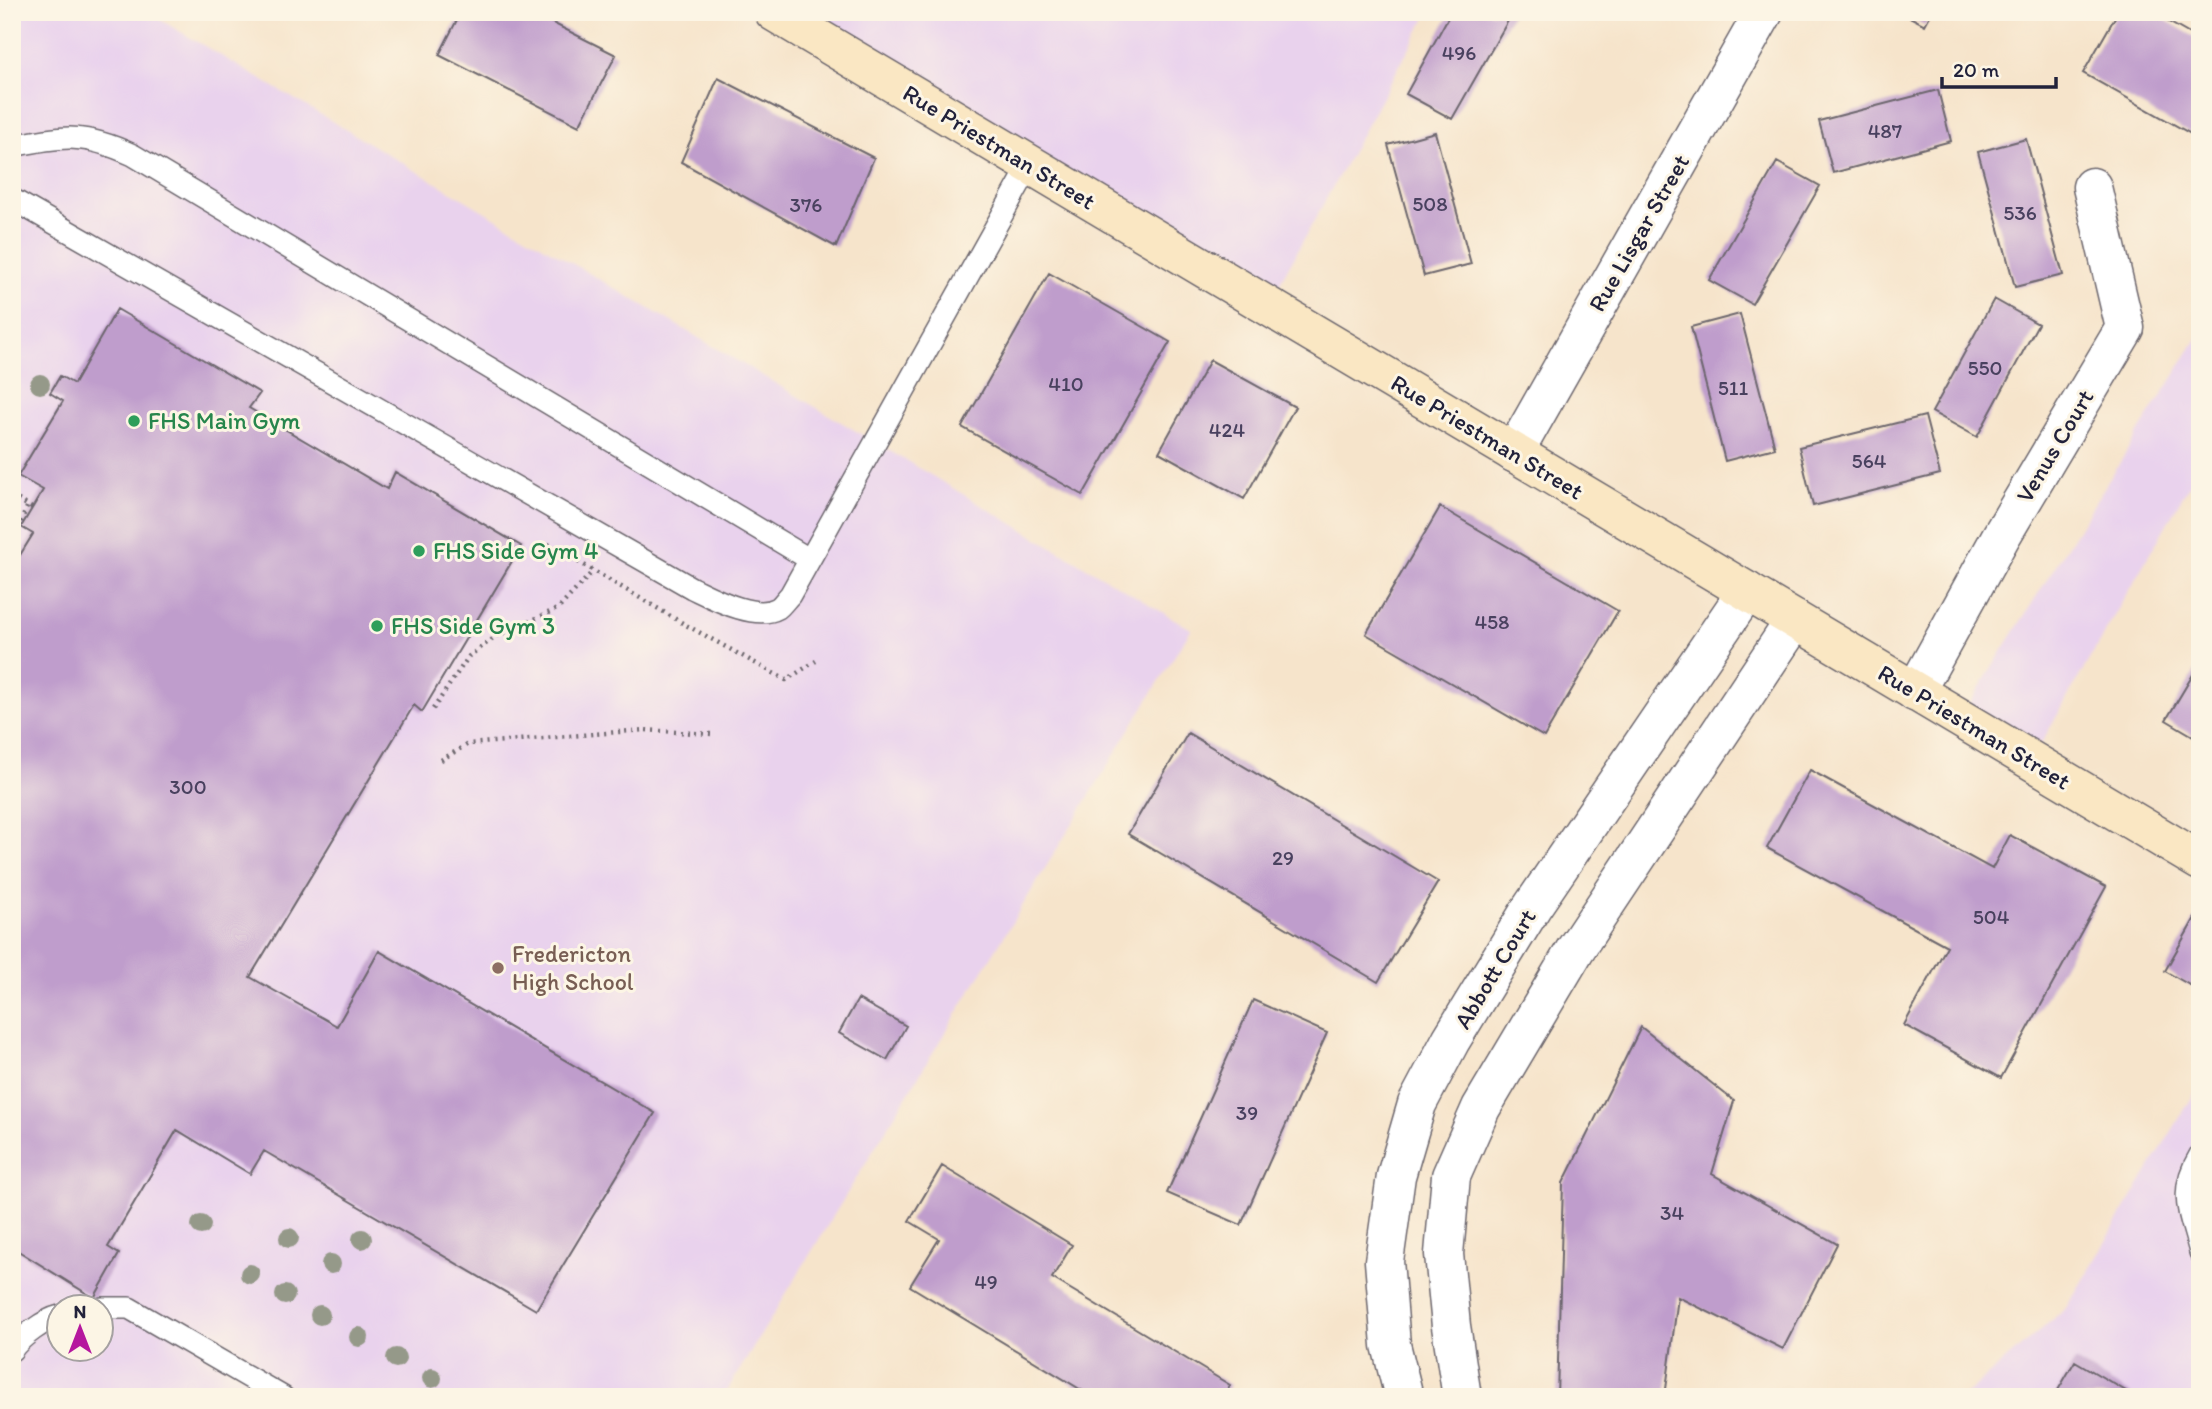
<svg xmlns="http://www.w3.org/2000/svg" width="2212" height="1409" font-family="Itim,sans-serif">
  <rect width="100%" height="100%" fill="#fcf5e5"/>
  <filter id="ink" filterUnits="userSpaceOnUse"><feTurbulence type="fractalNoise" baseFrequency=".0143" numOctaves="2"/><feDisplacementMap in="SourceGraphic" scale="14" xChannelSelector="R" yChannelSelector="G"/><feConvolveMatrix kernelMatrix="1 2 1 2 8 2 1 2 1" color-interpolation-filters="sRGB"/></filter>
  <filter id="wash" filterUnits="userSpaceOnUse"><feTurbulence type="fractalNoise" baseFrequency=".00686" numOctaves="4" result="noise"/><feDisplacementMap in="SourceGraphic" scale="28" xChannelSelector="R" yChannelSelector="G"/><feGaussianBlur stdDeviation="1.57" result="paint"/><feColorMatrix in="noise" values="0 0 0 0 0 0 0 0 0 0 0 0 0 0 0 0 0 1.4 0 .05"/><feComposite in="paint" operator="in"/></filter>
  <g filter="url(#wash)">
    <rect width="100%" height="100%" fill="#f6e4cb"/>
    <path fill="#e9d2ed" fill-rule="evenodd" d="M12,12H147L1191,629L723,1397H12ZM60,1308H102V1350H60Z
      M774,12H1429L1267,306Z
      M2200,334V466L2031,761L1960,719Z
      M2200,1084V1397H1963L2066,1308Z"/>
    <g id="blocks">
      <path fill="#bf9dcc" d="M461,12H531L616,55L579,126L439,55Z
        M1451,12H1513L1452,119L1406,94Z
        M1900,12H1932L1925,25Z
        M2118,12H2151L2200,40V139L2083,73Z
        M718,78L874,158L836,247L681,162Z
        M1938,90L1951,141L1833,173L1819,121Z
        M1435,132L1471,264L1424,276L1388,145Z
        M2026,139L2063,275L2015,287L1978,152Z
        M1777,162L1820,186L1752,304L1709,280Z
        M1049,273L1170,342L1083,495L962,427Z
        M1994,299L2038,324L1977,437L1932,412Z
        M117,309L260,393L249,408L387,489L395,472L521,546L422,712L414,705L250,977L337,1026L379,951L655,1113L536,1310L264,1151L250,1174L177,1130L108,1247L119,1254L94,1298L12,1247V568L33,534L21,527L43,490L18,476L63,401L50,393L60,376L74,384Z
        M1740,314L1775,448L1725,461L1691,327Z
        M1210,360L1295,407L1244,499L1159,452Z
        M1925,416L1940,474L1813,506L1799,447Z
        M1440,507L1618,611L1544,737L1366,634Z
        M2200,663V740L2166,720Z
        M1188,733L1438,882L1378,982L1128,834Z
        M1810,770L1992,869L2010,835L2106,887L2001,1078L1904,1025L1947,946L1767,848Z
        M2195,918L2200,921V991L2165,971Z
        M858,999L906,1026L887,1060L839,1033Z
        M1253,1000L1327,1033L1241,1225L1167,1193Z
        M1641,1027L1734,1101L1712,1174L1837,1244L1783,1349L1678,1297L1665,1397H1557L1563,1183Z
        M942,1166L1072,1245L1052,1278L1230,1385L1223,1397H1093L910,1286L939,1239L909,1221Z
        M2075,1361L2136,1397H2054Z"/>
    </g>
  </g>
  <g filter="url(#ink)">
    <use href="#blocks" fill-opacity="0" stroke="#6c666d" stroke-width="2"/>
    <g fill="none" stroke-linecap="round" stroke-linejoin="round">
      <g stroke="#6c666d" stroke-width="24">
        <path id="lane" d="M12,146C64,136 84,132 133,155L809,559
          M12,199L692,588C713,598 755,621 778,608C782,605 786,599 790,595L1030,165
          M2200,1155C2177,1193 2190,1212 2200,1252
          M102,1308H129L283,1397
          M12,1350C21,1337 44,1320 60,1316"/>
      </g>
      <g stroke="#6c666d" stroke-width="41">
        <path id="street" d="M1514,453L1764,12
          M1915,692L2000,538L2125,328L2092,187
          M1404,1397L1391,1345L1384,1261L1396,1176L1417,1104L1451,1040L1532,907L1747,591
          M1462,1397L1451,1326L1444,1254L1451,1176L1481,1108L1575,950L1795,620"/>
      </g>
      <g stroke="#6c666d" stroke-width="41">
        <path id="secondary" d="M774,12L2200,861"/>
      </g>
      <path stroke="#6c666d" stroke-width="4.5" stroke-dasharray="2 5" stroke-linecap="butt" d="M12,496L32,508
        M12,541L28,505
        M548,544L686,625L786,680L816,661
        M433,709L469,656L497,636L559,608L593,571
        M441,760L468,744L644,730L711,734"/>
      <use href="#lane" stroke="#fff" stroke-width="21"/>
      <use href="#street" stroke="#fff" stroke-width="38"/>
      <use href="#secondary" stroke="#fae7c3" stroke-width="38"/>
    </g>
    <g fill="#959989">
      <circle cx="40" cy="384" r="10"/>
      <circle cx="201" cy="1225" r="10"/>
      <circle cx="289" cy="1238" r="10"/>
      <circle cx="362" cy="1239" r="10"/>
      <circle cx="331" cy="1264" r="10"/>
      <circle cx="250" cy="1274" r="10"/>
      <circle cx="285" cy="1295" r="10"/>
      <circle cx="320" cy="1315" r="10"/>
      <circle cx="359" cy="1337" r="10"/>
      <circle cx="396" cy="1358" r="10"/>
      <circle cx="432" cy="1378" r="10"/>
    </g>
  </g>
  <g fill="#2e9e5b" stroke="#fcf5e5" stroke-width="2.5">
    <circle cx="134" cy="421" r="7"/>
    <circle cx="419" cy="551" r="7"/>
    <circle cx="377" cy="626" r="7"/>
  </g>
  <circle fill="#8d6e63" stroke="#fcf5e5" stroke-width="2.5" cx="498" cy="968" r="7"/>
  <g text-anchor="middle" stroke-width="6" stroke-linejoin="round" paint-order="stroke">
    <g font-size="21" fill="#49415f">
      <text x="1459" y="60">496</text>
      <text x="1885" y="138">487</text>
      <text x="1430" y="211">508</text>
      <text x="806" y="212">376</text>
      <text x="2020" y="220">536</text>
      <text x="1985" y="375">550</text>
      <text x="1066" y="391">410</text>
      <text x="1733" y="395">511</text>
      <text x="1227" y="437">424</text>
      <text x="1869" y="468">564</text>
      <text x="1492" y="629">458</text>
      <text x="188" y="794">300</text>
      <text x="1283" y="865">29</text>
      <text x="1991" y="924">504</text>
      <text x="1247" y="1120">39</text>
      <text x="1672" y="1220">34</text>
      <text x="986" y="1289">49</text>
    </g>
    <g font-size="24" fill="#22223b" stroke="#fcf5e5">
      <text transform="translate(999 147) rotate(31)" y="8">Rue Priestman Street</text>
      <text transform="translate(1639 233) rotate(-60)" y="8">Rue Lisgar Street</text>
      <text transform="translate(1487 437) rotate(31)" y="8">Rue Priestman Street</text>
      <text transform="translate(2055 446) rotate(-59)" y="8">Venus Court</text>
      <text transform="translate(1974 727) rotate(31)" y="8">Rue Priestman Street</text>
      <text transform="translate(1495 969) rotate(-59)" y="8">Abbott Court</text>
    </g>
    <g font-size="24" fill="#27864d" stroke="#fcf5e5" text-anchor="start">
      <text x="148" y="429">FHS Main Gym</text>
      <text x="433" y="559">FHS Side Gym 4</text>
      <text x="391" y="634">FHS Side Gym 3</text>
    </g>
    <g font-size="24" fill="#785e54" stroke="#fcf5e5" text-anchor="start">
      <text x="512" y="962">Fredericton<tspan x="512" dy="28">High School</tspan></text>
    </g>
  </g>
  <rect width="2212" height="1409" fill="none" stroke="#fcf5e5" stroke-width="42"/>
  <g transform="translate(80 1328)"><circle r="33" fill="#fcf5e5" stroke="#a5a1a1" stroke-width="2"/>
  <path d="M0-5L12 26L0 18L-12 26Z" fill="#b5179e"/>
  <text y="-10" font-size="19" font-weight="bold" text-anchor="middle" fill="#22223b">N</text>
  </g>
  <path d="M1942 77v10h114v-10" fill="none" stroke="#22223b" stroke-width="3.5"/>
  <text x="1953" y="77" font-size="21" fill="#22223b" stroke="#fcf5e5" stroke-width="5" paint-order="stroke">20 m</text>
</svg>
